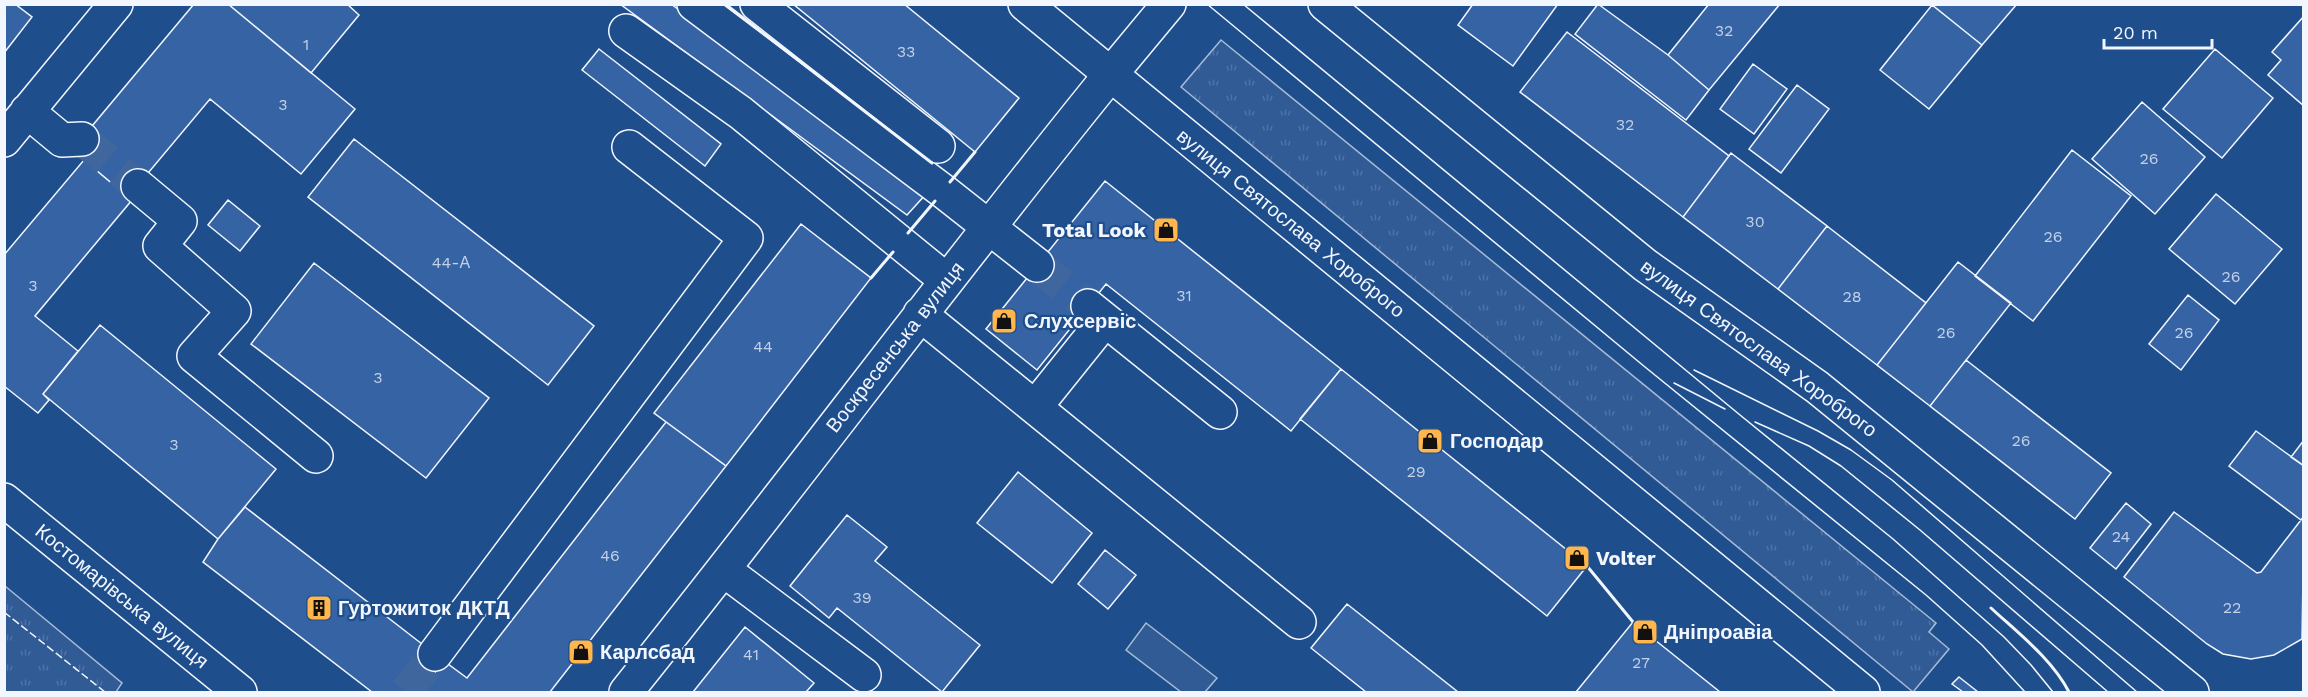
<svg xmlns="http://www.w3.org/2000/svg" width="2308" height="697" font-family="'Work Sans',sans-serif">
  <defs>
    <pattern id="grass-tufts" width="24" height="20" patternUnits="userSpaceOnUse" patternTransform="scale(1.5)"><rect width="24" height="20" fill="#305b95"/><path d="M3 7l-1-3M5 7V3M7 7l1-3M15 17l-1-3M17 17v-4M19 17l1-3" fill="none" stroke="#4e73a5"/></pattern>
  </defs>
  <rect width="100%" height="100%" fill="#1f4e8c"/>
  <path fill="url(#grass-tufts)" stroke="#a8bbd7" stroke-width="1.5" d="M1221,40L1936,623L1929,632L1949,649L1913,692L1181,87Z
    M5,586L122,683L116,692H5Z"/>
  <path fill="#305b95" stroke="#a8bbd7" stroke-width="1.5" d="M1146,623L1217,678L1205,692H1181L1126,650Z"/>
  <path fill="#3563a3" stroke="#f2f6ff" stroke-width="1.5" d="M4,4H15L32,17L4,53Z
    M194,4H228L355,109L301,174L210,99L128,197L72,150Z
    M228,4H347L359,15L311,73Z
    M620,4H671L926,194L907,215Z
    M793,4H904L1019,98L975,152Z
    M1473,4H1558L1513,66L1458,25Z
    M1598,4L1668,55L1709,90L1686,120L1575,34Z
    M1709,4H1780L1709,90L1668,55Z
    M1931,4H2017L1982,45Z
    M1932,5L1982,45L1929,109L1880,70Z
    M2304,16V106L2268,75L2281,60L2272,52Z
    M1567,32L1729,156L1683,217L1520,92Z
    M599,49L721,144L705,166L582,70Z
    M2215,49L2273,98L2222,158L2163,109Z
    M1753,64L1787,89L1754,134L1720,109Z
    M1797,85L1829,109L1781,173L1749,149Z
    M2142,102L2205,157L2155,214L2092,159Z
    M354,139L594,326L548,385L308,197Z
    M2072,150L2131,196L2033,321L1975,276Z
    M1731,153L1827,226L1778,289L1683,217Z
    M84,160L132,200L35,316L78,351L43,394L49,400L38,413L4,386V255Z
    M1105,181L1341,369L1291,431L1106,284L1037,370L986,329Z
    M2216,194L2282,249L2235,304L2169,249Z
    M228,200L260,226L240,251L208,225Z
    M801,224L871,278L726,466L654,413Z
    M1827,226L1926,303L1877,365L1778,289Z
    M1958,262L2011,303L1930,406L1877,365Z
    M314,263L489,398L426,478L251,344Z
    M2188,295L2219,320L2181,370L2149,344Z
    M100,325L276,469L218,539L43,394Z
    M1966,360L2111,473L2075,519L1930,406Z
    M1341,369L1587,566L1547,616L1300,419Z
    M666,422L726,466L550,692H419L444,661L467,678Z
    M2256,431L2304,466V516L2301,520L2229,466Z
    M2304,440V466L2291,457Z
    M1018,472L1092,533L1052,583L977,523Z
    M2126,503L2151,524L2116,569L2090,548Z
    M245,507L444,661L419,692H372L203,562L218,539Z
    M2174,512L2257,573L2261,572L2304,516L2302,639L2274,655L2251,659L2223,654L2207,644L2124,577Z
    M847,515L887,547L875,561L980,645L942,692L837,608L829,618L790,586Z
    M1105,550L1136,575L1108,609L1078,584Z
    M1347,604L1458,692H1366L1311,648Z
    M1633,622L1645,632L1720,692H1576Z
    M745,627L814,683L806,692H693Z
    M1959,677L1978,692H1963L1952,684Z"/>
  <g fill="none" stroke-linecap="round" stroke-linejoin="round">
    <path stroke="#3f679d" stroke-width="33" stroke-dasharray="33 16" stroke-linecap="butt" d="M82,139L138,186
      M1037,265L1088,306
      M406,692L435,654"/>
    <g stroke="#f2f6ff" stroke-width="36">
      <path id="minor" d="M694,4L943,191L1037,265
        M757,4L938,146
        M626,31L741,113L946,280
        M27,111L62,140L82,139
        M4,140L116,4
        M138,186L180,221L160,246L234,311L194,356L316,456
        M1088,306L1220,412
        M920,314L1299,622
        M1036,406L1105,320
        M4,500L240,692
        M724,570L864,675
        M435,654L746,238L629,147
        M626,692C790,488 945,278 1110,75"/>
    </g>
    <g stroke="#f2f6ff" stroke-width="36">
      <path id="major" d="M1025,4L1863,692
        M1325,4L1645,265L1817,387L2192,692
        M1110,75L1169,4"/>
    </g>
    <use href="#minor" stroke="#1f4e8c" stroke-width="33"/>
    <use href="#major" stroke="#1f4e8c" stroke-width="33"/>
    <path stroke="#f2f6ff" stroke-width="1.5" d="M1207,4L1645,367L1926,595L1982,645L2025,692
      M1243,4L1740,415L1893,539L2004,637L2031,665L2053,692
      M1694,370L1818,431L1851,450L1892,480L2137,692
      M1674,383L1725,409
      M1755,422L1809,446L1841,466L1920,530L2108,692"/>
    <path stroke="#f2f6ff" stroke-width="1.5" stroke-dasharray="8 3" stroke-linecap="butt" d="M4,612L105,692"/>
    <path stroke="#f2f6ff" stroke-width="3" d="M725,4L932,163
      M950,182L975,152
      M908,233L935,201
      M871,278L893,252
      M1587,566L1633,622
      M1991,608C2018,633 2052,659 2069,692"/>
  </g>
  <defs>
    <g id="shop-square" transform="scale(1.35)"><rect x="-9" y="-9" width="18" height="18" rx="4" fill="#ffb74d" stroke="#1f4e8c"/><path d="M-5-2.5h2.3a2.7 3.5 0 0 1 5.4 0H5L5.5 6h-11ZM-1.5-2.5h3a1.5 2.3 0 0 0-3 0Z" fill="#111"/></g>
    <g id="building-square" transform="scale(1.35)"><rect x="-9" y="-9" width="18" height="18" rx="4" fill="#ffb74d" stroke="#1f4e8c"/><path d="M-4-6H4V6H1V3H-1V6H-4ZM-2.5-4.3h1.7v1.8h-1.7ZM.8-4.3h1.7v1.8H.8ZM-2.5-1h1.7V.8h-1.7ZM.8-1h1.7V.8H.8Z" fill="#111"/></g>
  </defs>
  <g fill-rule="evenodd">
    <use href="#shop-square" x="1166" y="230"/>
    <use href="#shop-square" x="1004" y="321"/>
    <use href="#shop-square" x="1430" y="441"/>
    <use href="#shop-square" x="1577" y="558"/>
    <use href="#building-square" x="319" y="608"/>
    <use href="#shop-square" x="1645" y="632"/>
    <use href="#shop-square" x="581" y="652"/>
  </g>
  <g text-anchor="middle" stroke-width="4.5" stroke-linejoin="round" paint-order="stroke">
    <g font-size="16" fill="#c3d1e8">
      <text x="1724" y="36">32</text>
      <text x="306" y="50">1</text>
      <text x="906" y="57">33</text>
      <text x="283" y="110">3</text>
      <text x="1625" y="130">32</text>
      <text x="2149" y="164">26</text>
      <text x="1755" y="227">30</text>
      <text x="2053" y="242">26</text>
      <text x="451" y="268">44-А</text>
      <text x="2231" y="282">26</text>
      <text x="33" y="291">3</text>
      <text x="1184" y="301">31</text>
      <text x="1852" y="302">28</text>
      <text x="1946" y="338">26</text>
      <text x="2184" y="338">26</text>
      <text x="763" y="352">44</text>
      <text x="378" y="383">3</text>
      <text x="2021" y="446">26</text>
      <text x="174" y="450">3</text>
      <text x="1416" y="477">29</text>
      <text x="2121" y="542">24</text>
      <text x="610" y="561">46</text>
      <text x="862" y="603">39</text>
      <text x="2232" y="613">22</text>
      <text x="751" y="660">41</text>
      <text x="1641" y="668">27</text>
    </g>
    <g font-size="20" fill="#f2f6ff" stroke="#1f4e8c">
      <text transform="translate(1291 223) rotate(39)" y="7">вулиця Святослава Хороброго</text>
      <text transform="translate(895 347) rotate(-52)" y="7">Воскресенська вулиця</text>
      <text transform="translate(1759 348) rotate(36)" y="7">вулиця Святослава Хороброго</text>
      <text transform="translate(122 596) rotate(39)" y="7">Костомарівська вулиця</text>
    </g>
    <g font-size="20" font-weight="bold" fill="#f2f6ff" stroke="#1f4e8c" text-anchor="start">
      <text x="1146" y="237" text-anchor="end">Total Look</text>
      <text x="1024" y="328">Слухсервіс</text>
      <text x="1450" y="448">Господар</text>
      <text x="1596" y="565">Volter</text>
      <text x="338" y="615">Гуртожиток ДКТД</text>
      <text x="1664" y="639">Дніпроавіа</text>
      <text x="600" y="659">Карлсбад</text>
    </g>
  </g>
  <rect width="2308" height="697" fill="none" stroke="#f2f6ff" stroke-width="12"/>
  <path d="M2104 39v9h108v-9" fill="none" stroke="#f2f6ff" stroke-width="3"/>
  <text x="2113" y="39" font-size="18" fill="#f2f6ff" stroke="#1f4e8c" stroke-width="4.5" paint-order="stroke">20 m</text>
</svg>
